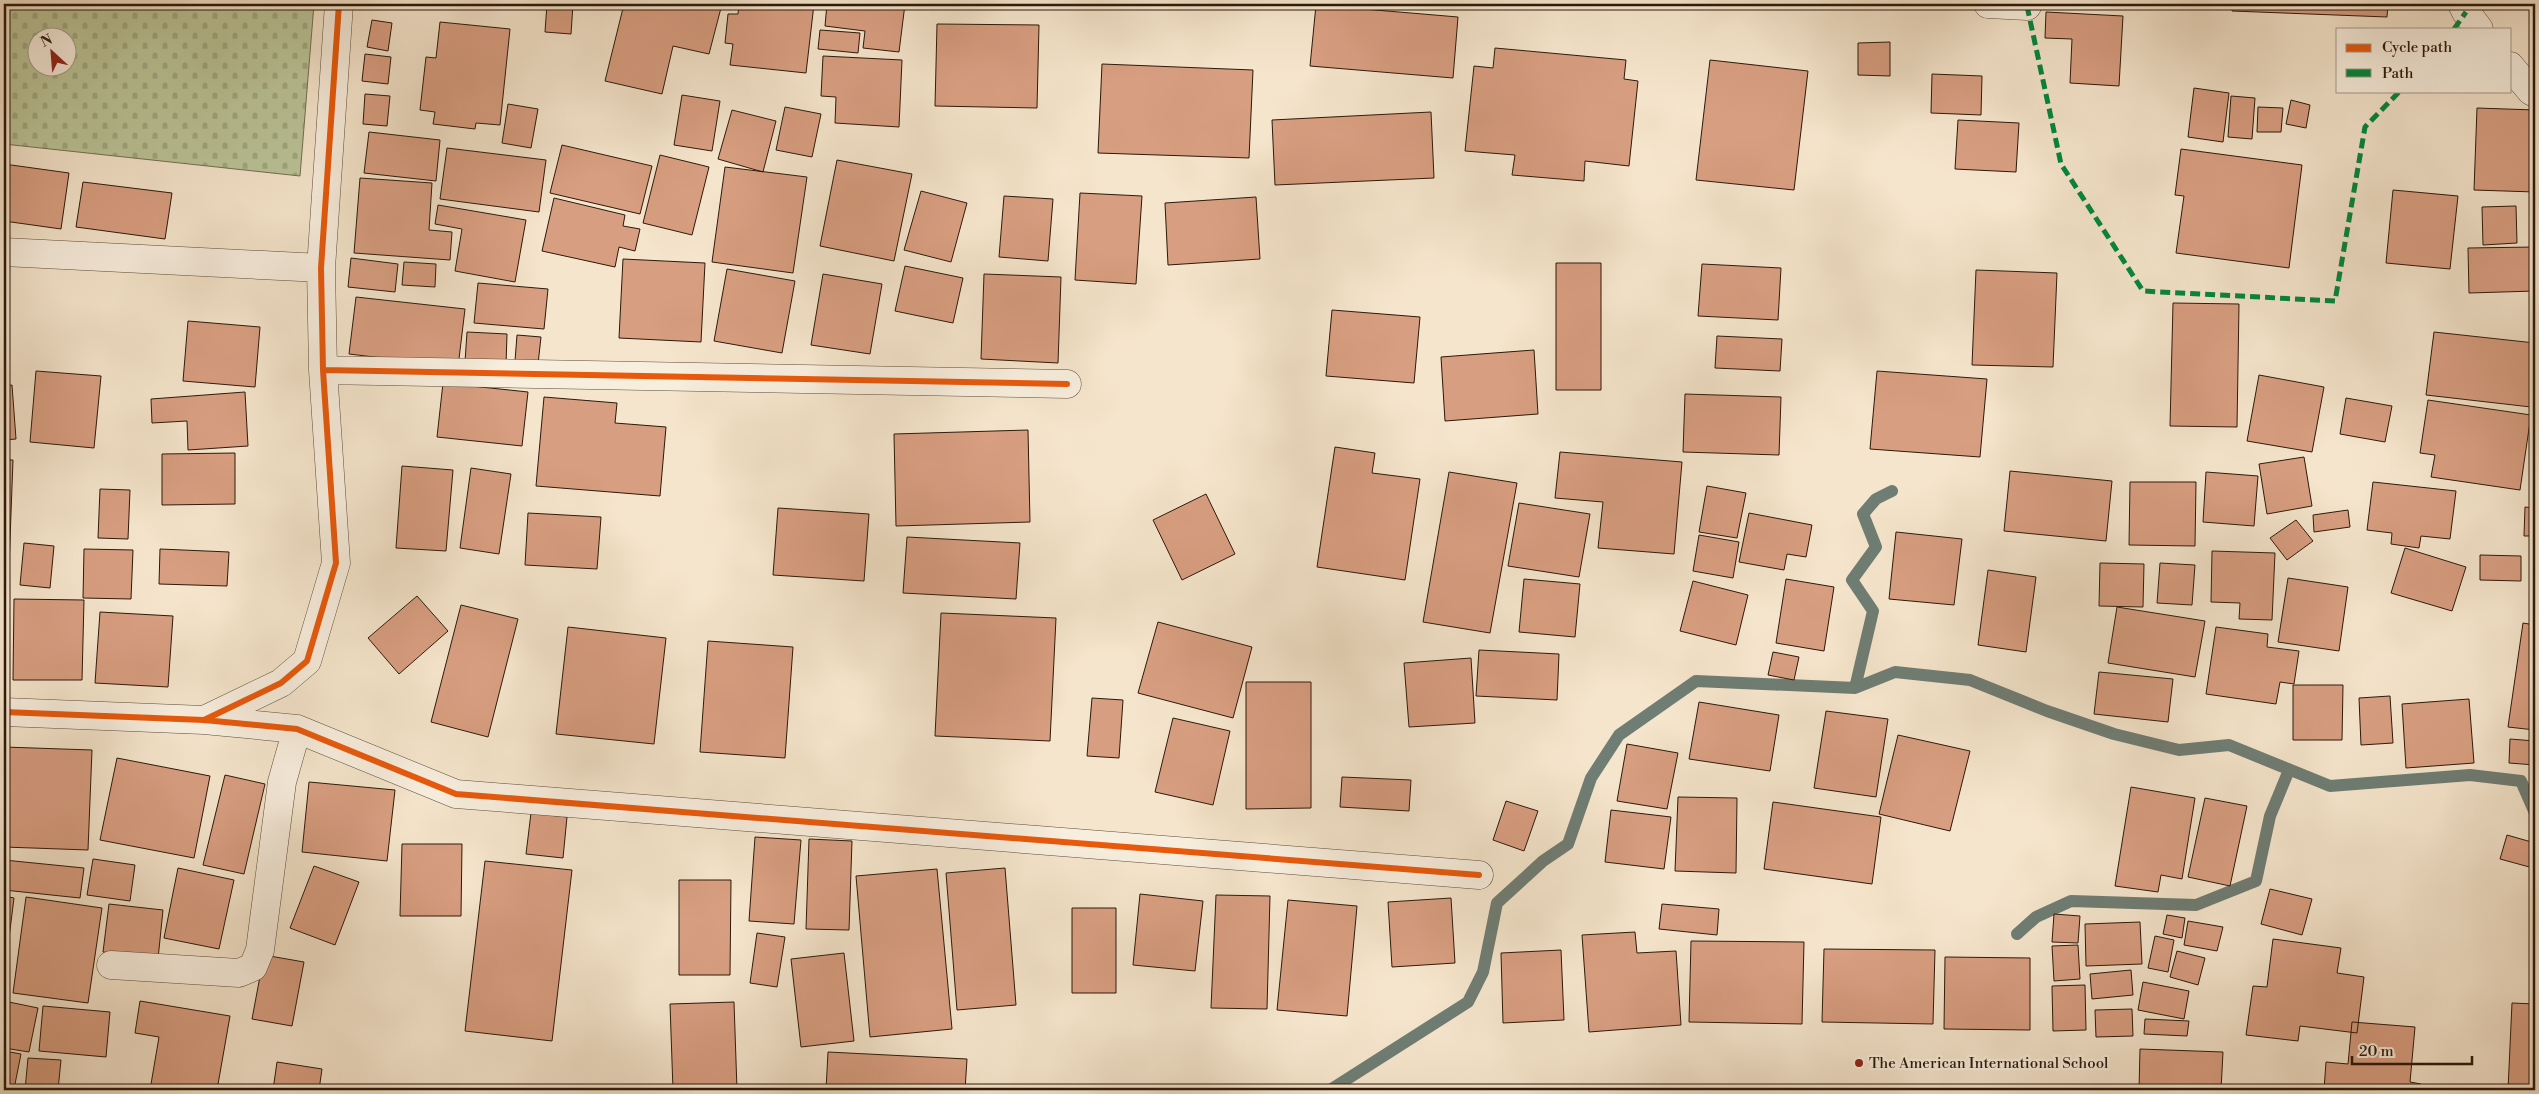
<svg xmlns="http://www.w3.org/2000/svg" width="2539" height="1094" font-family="'Libre Bodoni',serif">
  <defs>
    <pattern id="cemetery-stones" width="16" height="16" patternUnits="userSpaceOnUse" patternTransform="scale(1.25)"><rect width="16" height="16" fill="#bbc599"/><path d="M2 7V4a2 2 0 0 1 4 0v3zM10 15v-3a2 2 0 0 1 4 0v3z" fill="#a1a982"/></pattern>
  </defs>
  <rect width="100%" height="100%" fill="#f5e5cc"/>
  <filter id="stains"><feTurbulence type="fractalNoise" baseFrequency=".004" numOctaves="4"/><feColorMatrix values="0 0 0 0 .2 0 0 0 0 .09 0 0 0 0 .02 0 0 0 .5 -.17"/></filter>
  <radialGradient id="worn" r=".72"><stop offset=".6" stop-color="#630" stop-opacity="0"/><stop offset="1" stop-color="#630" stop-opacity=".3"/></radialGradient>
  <path fill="url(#cemetery-stones)" stroke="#746f52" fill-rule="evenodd" d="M4,4H314L300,176L4,144ZM38,38H68V68H38Z"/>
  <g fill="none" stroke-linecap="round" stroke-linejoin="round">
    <path stroke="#6f7d74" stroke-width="12" d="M1855,688L1873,611L1852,580L1876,547L1863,514L1876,499L1892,491
      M2017,934L2036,917L2071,901L2196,905L2256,881L2270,816L2289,770
      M1330,1090L1468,1002L1483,972L1497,903L1543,861L1568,844L1591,778L1619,735L1696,681L1855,688L1895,672L1970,680L2047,711L2114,734L2179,750L2229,745L2330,786L2470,775L2521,781L2535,813"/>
  </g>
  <path fill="#d89e81" stroke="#2c190b" d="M547,4H573L571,34L545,32Z
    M624,4H722L709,54L673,46L662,94L605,81Z
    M739,4H814L806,73L730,65L733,44L725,43L728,14H738Z
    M827,4H905L899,52L863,48L865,31L825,26Z
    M2233,4H2388L2387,17L2232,11Z
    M1316,5L1458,17L1453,78L1310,66Z
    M2046,12L2123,16L2119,86L2070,83L2072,39L2045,38Z
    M372,20L392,23L388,51L367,47Z
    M440,22L510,29L500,125L476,123L475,129L433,124L435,112L420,110L426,57L436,58Z
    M937,24L1039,25L1037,108L935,106Z
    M820,30L860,33L858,53L818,49Z
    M1890,42V76L1858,75V43Z
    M1495,48L1626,60L1624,79L1638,81L1629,166L1585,161L1584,181L1512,175L1515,155L1465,151L1474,66L1493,68Z
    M365,54L391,57L388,84L362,81Z
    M823,56L902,60L899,127L835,123L836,97L821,96Z
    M1710,60L1808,71L1794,190L1696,180Z
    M1102,64L1253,70L1249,158L1098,153Z
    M1932,74L1982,76L1981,115L1931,113Z
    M2194,88L2229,93L2223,142L2188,137Z
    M365,94L390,96L387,126L363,124Z
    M682,95L720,101L712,151L674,145Z
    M2231,96L2255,98L2252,139L2228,137Z
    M2291,100L2310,105L2306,128L2286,124Z
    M508,104L538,109L531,148L502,143Z
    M785,107L821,114L812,157L776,150Z
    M2258,107L2283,108L2281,132H2257Z
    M2477,108L2535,110V192L2474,190Z
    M732,110L776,121L763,172L718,159Z
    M1431,112L1434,178L1275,185L1272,120Z
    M1958,120L2019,123L2016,172L1955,169Z
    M369,132L440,140L436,181L364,173Z
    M562,145L652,166L640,214L550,193Z
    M447,148L546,160L539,212L440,199Z
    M2181,149L2302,165L2289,268L2176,253L2184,196L2175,195Z
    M660,155L709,167L692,235L643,223Z
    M837,160L912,174L894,261L820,246Z
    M4,164L69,173L61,229L4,221Z
    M725,167L807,177L793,273L712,262Z
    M360,178L432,183L429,230L452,232L450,260L354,253Z
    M83,182L172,193L165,239L76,227Z
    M2393,190L2458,196L2450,269L2386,263Z
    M921,191L967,203L951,262L904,250Z
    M1080,193L1142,196L1136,284L1075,280Z
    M1004,196L1053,199L1048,261L999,257Z
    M1256,197L1260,259L1168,265L1165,203Z
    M554,198L625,215L623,226L640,229L635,251L619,247L615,267L542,251Z
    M438,205L526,220L515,282L455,271L462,229L435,224Z
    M2516,206L2517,243L2483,245L2482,207Z
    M2534,247L2535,291L2469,293L2468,248Z
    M351,258L398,264L395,292L348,287Z
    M623,259L705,263L701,342L619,338Z
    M404,262L436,264L435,287L402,285Z
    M1556,263H1601V390H1556Z
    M1702,264L1781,268L1778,320L1698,316Z
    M905,266L963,278L953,323L895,311Z
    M727,269L795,281L782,353L714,341Z
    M1976,270L2057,273L2053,367L1972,365Z
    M823,274L882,284L870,354L811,345Z
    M984,274L1061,277L1058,363L981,359Z
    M478,283L548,289L544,329L474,323Z
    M356,297L465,309L458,367L349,354Z
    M2173,303L2239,304L2237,427L2170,426Z
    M1332,310L1420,317L1414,383L1326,376Z
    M188,321L260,327L255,387L183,381Z
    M467,332L507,334L506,364L465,362Z
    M2434,332L2535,343V370L2531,407L2426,395Z
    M517,335L541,337L538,364L515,361Z
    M1717,336L1782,339L1780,371L1715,368Z
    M1534,350L1538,414L1445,421L1441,357Z
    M36,371L101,376L94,448L30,442Z
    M1877,371L1987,379L1980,457L1870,449Z
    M2259,375L2324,387L2312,452L2247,441Z
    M443,383L528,392L522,446L437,437Z
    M12,385L16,439L4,440V386Z
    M245,392L248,446L188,450L187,421L152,423L151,399Z
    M1685,394L1781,397L1779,455L1683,452Z
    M544,397L617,403L615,423L666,427L660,496L536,486Z
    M2346,398L2392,406L2385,442L2340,434Z
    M2428,400L2531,415L2520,490L2431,477L2435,455L2420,453Z
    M1028,430L1030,522L896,526L894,434Z
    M1335,447L1375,453L1372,473L1420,479L1405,580L1317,567Z
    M1560,452L1682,462L1674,554L1598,548L1603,502L1555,498Z
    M235,453V504L162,505V454Z
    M2304,457L2312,506L2267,514L2259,464Z
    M2535,457V503H2533Z
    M4,460H13L9,567H4Z
    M402,466L453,470L446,551L396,548Z
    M471,468L511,474L499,554L460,548Z
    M2010,471L2112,481L2106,541L2004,531Z
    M1449,472L1517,483L1490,633L1423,622Z
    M2206,472L2258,476L2254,526L2203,522Z
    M2130,482H2196L2195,546L2129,545Z
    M2373,482L2456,491L2450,539L2421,536L2419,548L2391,544L2392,533L2367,530Z
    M1707,486L1746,493L1737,538L1699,532Z
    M100,489L130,490L128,539L98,538Z
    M1206,494L1235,554L1182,580L1153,520Z
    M1519,503L1590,514L1579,577L1508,566Z
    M2525,507L2535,508V536H2524Z
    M778,508L869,514L864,581L773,575Z
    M2348,510L2350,527L2314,532L2313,515Z
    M528,513L601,517L597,569L525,565Z
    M1749,513L1812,525L1806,557L1787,554L1784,570L1739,562Z
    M2296,520L2313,541L2287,560L2270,538Z
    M1896,532L1962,539L1954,605L1889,599Z
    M1699,535L1739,542L1733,578L1693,571Z
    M907,537L1020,543L1016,599L903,593Z
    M24,543L54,546L50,588L20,585Z
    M2405,548L2466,567L2452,611L2391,593Z
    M84,549L133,550L131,599L83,598Z
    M160,549L229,552L227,586L159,584Z
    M2212,551L2275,553L2272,620L2239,619L2240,603L2211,602Z
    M2480,555L2521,556V581L2480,580Z
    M2100,563L2144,564L2143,607L2099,606Z
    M2160,563L2195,565L2192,605L2157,603Z
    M1988,570L2036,577L2026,652L1978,645Z
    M2288,578L2348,587L2339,651L2278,642Z
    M1524,579L1580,584L1575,637L1519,632Z
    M1786,579L1834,587L1824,651L1776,643Z
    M1693,581L1748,595L1736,645L1680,631Z
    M2535,593V611L2531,610Z
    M417,596L448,631L399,674L368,638Z
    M14,599L84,600L82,680H13Z
    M461,605L518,619L488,737L431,722Z
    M2117,607L2205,621L2195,677L2108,663Z
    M100,612L173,616L168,687L95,683Z
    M941,613L1056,618L1050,741L935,736Z
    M1158,622L1252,647L1233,718L1138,693Z
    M2523,623L2535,625V730L2508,727Z
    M568,627L666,638L654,744L556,734Z
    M2216,627L2268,634L2267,647L2299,651L2294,684L2280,682L2276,704L2206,694Z
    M708,641L793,647L785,758L700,752Z
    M1479,650L1559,654L1557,700L1476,696Z
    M1773,652L1799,657L1794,680L1768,675Z
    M1471,658L1475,723L1409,727L1404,663Z
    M2099,672L2173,679L2168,722L2094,714Z
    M1246,682H1311V808L1246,809Z
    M2293,685H2343L2342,740H2293Z
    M2390,696L2393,743L2361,745L2359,698Z
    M1092,698L1123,700L1119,758L1087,756Z
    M2469,699L2474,763L2406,768L2402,704Z
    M1699,702L1779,715L1770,771L1689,759Z
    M1826,711L1888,719L1876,797L1814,788Z
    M1173,718L1230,731L1213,805L1155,792Z
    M1898,735L1970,751L1950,831L1879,814Z
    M2510,739L2535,741V765L2509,763Z
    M1627,744L1678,753L1667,809L1617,801Z
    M4,747L92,750L88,850L4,847Z
    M117,758L210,776L194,858L100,840Z
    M225,775L265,784L244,874L203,865Z
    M1342,777L1411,780L1409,811L1340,807Z
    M309,782L395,790L387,861L302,852Z
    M2131,787L2195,798L2182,879L2161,875L2158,892L2115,886Z
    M1678,797L1737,798L1736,873L1675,871Z
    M2205,798L2247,806L2230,886L2188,877Z
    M1506,801L1538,811L1524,851L1493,840Z
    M1773,802L1881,817L1872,884L1764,869Z
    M1611,810L1671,817L1664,869L1605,862Z
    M531,813L567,817L563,858L526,854Z
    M2507,835L2535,843L2533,868L2500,859Z
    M755,837L801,840L794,924L749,921Z
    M809,839L852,841L849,930L806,929Z
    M402,844H462L461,916H400Z
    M93,859L135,865L130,901L87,895Z
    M4,860L84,868L80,898L4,890Z
    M485,861L572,870L552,1041L465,1031Z
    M314,866L359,882L335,945L290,928Z
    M178,868L234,880L219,949L164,938Z
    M1005,868L1016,1005L957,1010L946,873Z
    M937,869L952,1029L870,1037L856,876Z
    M679,880H731L730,975H679Z
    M2270,889L2312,899L2302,935L2261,924Z
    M1140,894L1203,901L1195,971L1133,965Z
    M1216,895L1270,896L1267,1009L1211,1008Z
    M4,896L14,898L4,978Z
    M26,897L102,908L88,1003L13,993Z
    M1451,898L1455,963L1392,967L1388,902Z
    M1288,900L1357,906L1347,1016L1277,1010Z
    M109,904L163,910L158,959L103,952Z
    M1662,904L1719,909L1717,935L1659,929Z
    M1072,908H1116V993H1072Z
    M2054,914L2080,916L2078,943L2052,942Z
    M2167,915L2185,918L2182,938L2163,934Z
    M2188,921L2223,927L2217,951L2184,945Z
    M2140,922L2142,964L2086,966L2085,924Z
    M1635,932L1637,953L1676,951L1681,1025L1589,1032L1582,935Z
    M757,933L785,937L777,987L750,983Z
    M2155,936L2174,940L2168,972L2148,968Z
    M2273,939L2341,948L2337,973L2364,977L2357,1033L2300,1026L2298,1041L2246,1035L2253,986L2267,987Z
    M1691,941L1804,942L1802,1024L1689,1022Z
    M2078,945L2080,979L2054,981L2052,946Z
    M1824,949L1935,950L1933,1024L1822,1022Z
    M1561,950L1564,1020L1503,1023L1501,953Z
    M2177,951L2205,958L2198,985L2170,977Z
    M844,953L854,1041L801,1047L791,959Z
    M264,955L304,962L292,1026L252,1019Z
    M1945,957L2030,958V1030L1944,1029Z
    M2131,970L2133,995L2092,999L2090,974Z
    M2143,982L2189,991L2184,1019L2138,1010Z
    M2085,985L2086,1030L2053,1031L2052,986Z
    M4,1001L38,1008L29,1052L4,1048Z
    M140,1001L230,1016L217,1090H150L159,1037L135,1033Z
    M734,1002L737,1090H673L670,1004Z
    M2512,1003L2535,1004V1090H2508Z
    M43,1006L110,1012L106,1057L39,1051Z
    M2132,1009L2133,1036L2096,1037L2095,1010Z
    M2145,1019L2189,1021L2187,1036L2144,1034Z
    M2352,1022L2415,1027L2410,1082L2421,1084L2420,1090H2324L2326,1062L2348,1064Z
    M2140,1049L2223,1052L2221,1090H2139Z
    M4,1051L21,1054L14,1089L4,1087Z
    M828,1052L967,1059L965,1090H826Z
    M28,1058L61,1060L58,1090H25Z
    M277,1062L322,1069L319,1090H273Z"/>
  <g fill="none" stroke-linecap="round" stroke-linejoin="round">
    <g stroke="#5e4c3b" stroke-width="29">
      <path id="minor" d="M1988,4L2027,6
        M2462,4L2466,12L2479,29
        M2510,66L2531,91L2535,93
        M4,252L321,268
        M323,370L1067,384
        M4,712L204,720L297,729L456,794L1479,875
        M204,720L281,683L307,661L336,563L323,370L321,268L339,4
        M111,965L239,973L253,967L260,950L282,782L297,729"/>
    </g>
    <use href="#minor" stroke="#f8eede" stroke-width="28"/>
    <path stroke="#00873e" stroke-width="5" stroke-dasharray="10 5" stroke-linecap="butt" d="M2027,6L2061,164L2143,291L2335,301L2365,127L2400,91
      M2454,29L2466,12"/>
    <g stroke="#f8eede" stroke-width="9">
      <path id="cycleway" d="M323,370L1067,384
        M4,712L204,720L297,729L456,794L1479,875
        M204,720L281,683L307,661L336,563L323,370L321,268L339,4"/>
    </g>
    <use href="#cycleway" stroke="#e8590c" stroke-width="6"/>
  </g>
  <circle fill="#8f2418" stroke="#f8eede" stroke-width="2" cx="1859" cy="1063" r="5"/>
  <g text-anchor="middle" stroke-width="4.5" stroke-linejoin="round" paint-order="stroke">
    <g font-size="15" fill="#2c190b" stroke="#f8eede" text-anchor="start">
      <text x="1869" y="1068">The American International School</text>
    </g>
  </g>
  <rect width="2539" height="1094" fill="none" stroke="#f5e5cc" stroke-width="20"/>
  <rect x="5" y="5" width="2529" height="1084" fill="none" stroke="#2c190b" stroke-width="2.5"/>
  <rect x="10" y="10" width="2519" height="1074" fill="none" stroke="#2c190b"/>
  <rect x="2336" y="28" width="175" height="65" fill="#f8eede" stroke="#a6998a"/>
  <rect x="2346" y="44" width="25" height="8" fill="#e8590c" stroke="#a6998a"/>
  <text x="2382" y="52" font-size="15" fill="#2c190b">Cycle path</text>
  <rect x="2346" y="69" width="25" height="8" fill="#00873e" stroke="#a6998a"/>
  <text x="2382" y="78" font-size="15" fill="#2c190b">Path</text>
  <g transform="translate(52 52) rotate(334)"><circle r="24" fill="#f8eede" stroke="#a6998a"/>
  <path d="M0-4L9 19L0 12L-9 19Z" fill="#8f2418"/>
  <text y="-8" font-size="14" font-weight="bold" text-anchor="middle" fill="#2c190b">N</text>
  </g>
  <path d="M2352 1056v8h120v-8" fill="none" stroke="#2c190b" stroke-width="2.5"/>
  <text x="2359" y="1056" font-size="15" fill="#2c190b" stroke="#f8eede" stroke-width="4" paint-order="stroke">20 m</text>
  <rect width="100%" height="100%" filter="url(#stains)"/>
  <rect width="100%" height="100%" fill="url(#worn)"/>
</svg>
